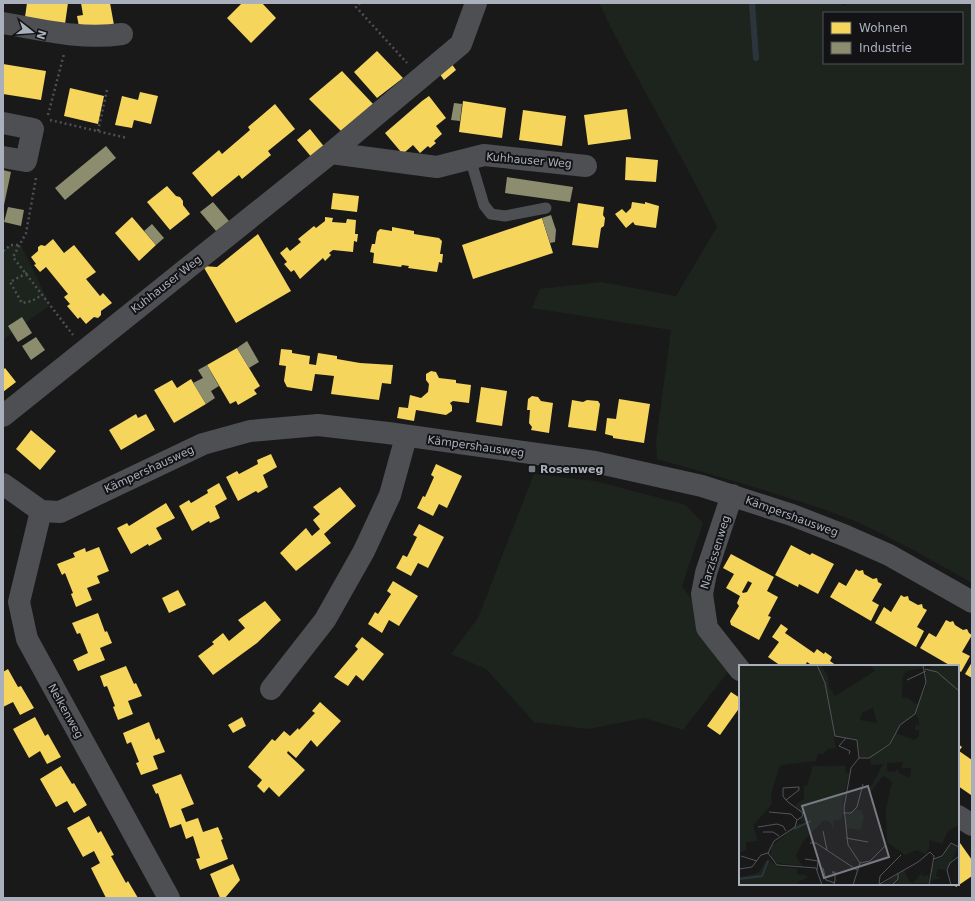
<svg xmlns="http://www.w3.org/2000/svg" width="975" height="901" font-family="'DejaVu Sans',sans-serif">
  <rect width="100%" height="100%" fill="#19191a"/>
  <path fill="#1d241e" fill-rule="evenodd" d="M599,3H841L844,6L849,3H972V583C928,558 884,532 837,514C778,493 717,476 657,459L656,441L671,330L532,308L540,289L601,282L676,296L717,227C681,151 635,79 599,3ZM824,13H962V63H824Z
    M11,245H21L50,305L4,339L3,251Z
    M534,474L595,481L686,505L703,523L682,586L696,606L731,668L683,730L645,718L588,729L534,722L486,669L451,654L478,618Z"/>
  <path fill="#f6d55c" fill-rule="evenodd" d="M27,3H68L65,24L25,17Z
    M81,3H110L114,25L80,32L77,16L83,15Z
    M242,3H262L276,18L251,43L227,18Z
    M377,51L403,78L377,98L354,72Z
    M451,63L456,70L444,80L439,73Z
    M3,64L46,71L41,100L3,94Z
    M342,71L373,104L341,131L309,99Z
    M70,88L104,96L98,124L64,116Z
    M140,92L158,96L151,124L134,120L132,128L115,125L122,96L138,100Z
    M429,96L446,118L436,126L442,134L434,141L436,143L430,148L428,146L420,153L413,145L405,152H401L385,133L422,101Z
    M463,101L506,108L502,138L459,132Z
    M275,104L295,129L268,151L271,155L242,179L239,175L212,197L192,173L219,150L222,154L250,130L248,127Z
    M627,109L631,139L588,145L584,115Z
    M523,110L566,116L562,146L519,140Z
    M310,129L326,149L313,159L297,140Z
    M626,157L658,160L656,182L625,180Z
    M167,186L176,196L180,197L183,201V205L190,214L170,230L147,202Z
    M333,193L359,196L357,212L331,209Z
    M632,202L645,204V202L659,206L656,228L635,225L633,222L626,228L615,214L622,209L626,213L631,208Z
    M578,203L604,207L603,215L605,218L604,226L601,228L598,248L572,245Z
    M132,217L156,245L139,261L115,233Z
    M325,217L333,218L332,222L346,223L347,219L356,220L355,234H358L357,242L354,241L353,252L333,250L329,253L331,255L325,261L323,258L300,279L294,270L291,272L284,264L287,262L280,253L287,247L290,251L301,242L298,239L314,226L316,228L325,221Z
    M542,218L553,253L473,279L462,245Z
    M392,227L414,231V234L439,238L442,241L440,254H443L442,263L439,262L437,272L408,268L409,266L402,265L401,267L373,263L374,253L370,252L372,244H375L377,232L380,229L392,231Z
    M258,234L291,291L236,323L203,266L217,267Z
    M53,239L64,253L74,245L96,272L86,279L100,296L103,293L112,303L101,311V315L98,318L94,317L86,324L80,317L78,319L67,306L70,304L64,297L68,294L46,267L40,272L34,265L36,264L31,257L38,251V247L41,245L45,246Z
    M237,348L260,386L254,390L257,394L238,405L236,401L230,404L207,365Z
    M281,349L292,350V353L310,356L309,364L316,365L318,353L337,356V359L360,363L393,365L391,384L382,383L379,400L331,394L334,376L325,375L315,374L312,391L287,387L284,381L286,366L279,365Z
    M5,368L16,382L3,392V370Z
    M431,371L436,372L439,378L456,380V383L471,385L469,403L453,401L450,403L452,406V411L446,415L416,410L414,421L397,418L399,407L408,408L410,395L421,398L428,392L429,384L426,380V374Z
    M191,379L206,404L174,423L154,390L172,380L177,388Z
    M481,387L507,391L502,426L476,422Z
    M532,396L538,397L541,401L553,403L549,433L531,430L532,427L529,423L530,410H527L528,399Z
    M619,399L650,404L644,443L613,438V436L605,434L607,418L616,419Z
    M572,400L583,402L587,400L598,401L600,404L596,431L568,427Z
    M136,414L138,418L146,414L155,430L121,450L109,430Z
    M31,430L56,451L40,470L16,449Z
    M271,454L277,467L263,475L268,487L258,493L256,491L238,501L226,477L237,471L239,474L258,464L257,460Z
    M436,464L462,476L447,508L439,504L433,516L417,508L423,496L425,497L434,477L431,475Z
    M219,483L227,499L215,506L220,518L210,523L209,521L192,531L179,506L189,500L191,503L208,493L207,490Z
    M340,487L356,506L324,534L331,543L296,571L280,553L306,528L312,536L320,529L313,520L320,514L313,507Z
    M166,503L175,518L156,528L162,539L149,546L148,544L131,554L117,528L127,523L129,526Z
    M419,524L444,537L428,568L418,563L411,576L396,568L403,555L407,557L417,537L413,535Z
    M791,545L810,555L812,553L834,564L818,594L799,584L798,587L775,575Z
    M99,547L109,571L97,576L100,583L87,588L92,600L76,607L71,594L73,593L65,573L62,575L57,564L75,557L73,553L85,548L86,552Z
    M731,554L774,577L767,591L778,597L768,616L771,617L759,640L731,625L730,621L739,606L737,603L740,596L726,588L734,574L723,568ZM748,581L752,583L747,592L743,593L742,592Z
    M856,569L859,571L863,570L864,574L873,579L877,578L878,582L882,584L872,601L879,605L871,621L830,597L839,582L846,586Z
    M393,581L418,596L399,626L389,620L382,633L368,624L375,612L378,614L391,594L387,591Z
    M178,590L186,605L169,613L162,598Z
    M901,595L904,597L908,596L909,600L918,605L922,604L923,608L927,610L917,627L924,631L916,647L875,623L884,607L891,612Z
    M265,601L281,620L257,643L213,675L198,656L214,644L212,642L223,633L229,641L245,628L238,620Z
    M98,613L105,632L107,631L112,643L100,648L105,660L78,671L73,660L88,653L80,633L77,634L72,623Z
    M946,620L950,622L953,621L955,625L963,630L967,629L969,633L972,635L962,652L970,656L961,672L958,670V666H951L920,648L929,633L936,637Z
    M781,624L788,629L785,633L814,653L817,649L824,654L825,652L832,657L830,661L837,666H813L807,662L805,666H781L768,657L779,642L772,637Z
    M362,637L384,654L363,681L356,675L348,686L334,677L358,649L355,646Z
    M972,662V678L965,674Z
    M126,666L134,684L136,683L142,696L128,701L133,714L118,720L113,707L115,706L107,686L104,687L100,676Z
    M8,669L18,687L21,686L34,708L20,715L13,702L3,707V672Z
    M731,692L740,698V707L720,735L707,726Z
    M320,702L341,721L317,747L311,740L296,758L288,751L287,753L305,770L279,797L269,787L264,793L257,786L262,780L248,767L272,739L275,741L284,731L290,736L298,728L299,730L315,713L312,711Z
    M35,717L45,736L48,734L61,757L47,764L40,751L29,758L13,729Z
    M242,717L246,726L233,733L228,725Z
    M149,722L156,740L159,738L165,752L153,756L158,769L141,775L136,763L139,762L131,742L127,744L123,733Z
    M958,744L962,747L959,751L972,760L971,795L958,786Z
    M61,766L72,784L74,783L87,805L74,813L67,801L56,807L40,779Z
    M181,774L194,804L181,809L186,822L198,818L203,832L218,827L223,839L221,840L228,859L200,870L196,859L200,858L193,836L186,839L181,824L170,828L158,793L156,794L152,785Z
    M89,816L98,833L101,831L114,855L111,856L126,883L128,881L138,898H106L91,868L100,863L94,851L83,857L67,828Z
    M960,843L972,860V876L956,887L954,884H958V845Z
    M233,864L240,880L225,898H220L210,874Z"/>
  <path fill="#8c8c6e" d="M454,103L462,104L460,121L451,120Z
    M106,146L116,158L65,200L55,188Z
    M3,170L11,172L4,205H3Z
    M507,177L573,187L570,202L505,193Z
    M213,202L229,221L216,231L200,212Z
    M8,207L24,210L21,226L4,222Z
    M551,215L556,230L555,242L550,243L542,218Z
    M152,224L164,238L156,245L144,231Z
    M22,317L32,333L18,342L8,326Z
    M36,337L45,350L31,360L22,346Z
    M247,341L259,362L249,368L237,348Z
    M207,365L219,386L211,391L215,398L206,404L193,383L203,378L198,370Z"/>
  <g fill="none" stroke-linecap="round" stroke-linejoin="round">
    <path stroke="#2c353d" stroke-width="6" d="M752,3L756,58"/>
    <path stroke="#4f5054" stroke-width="2.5" stroke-dasharray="2 3" stroke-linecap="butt" d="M360,3L356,7L407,63
      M48,115L64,54
      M50,120L127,138
      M98,131L107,90
      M36,178L26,233L13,257L73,335
      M3,251L11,245H20
      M27,273L10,282L22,303L32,301L42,295"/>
    <path stroke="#4d4f53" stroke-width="11" d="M470,158L484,205L491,214L505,216L546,208"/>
    <path stroke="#4d4f53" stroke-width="22" d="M3,23C43,30 81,40 122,34
      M3,123L33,129L26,161L3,157
      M331,153L437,167L484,155L586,166
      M3,416L331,153L461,44L476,3
      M3,484L41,511L60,512L203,444L250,431L318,425L388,433L595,462L702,486L792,515L846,536L889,555L972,602
      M732,495L706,573L702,594L707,628L740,670
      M41,511L19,602L27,639L169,898
      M271,689L325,620L364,551L390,495L406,437
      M958,816L972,825"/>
  </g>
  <rect fill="#777b83" stroke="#131316" stroke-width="1.5" x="528" y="465" width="8" height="8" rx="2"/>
  <g text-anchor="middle" stroke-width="4" stroke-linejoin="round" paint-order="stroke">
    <g font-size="11" fill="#aab0bb" stroke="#131316">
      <text transform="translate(529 160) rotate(5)" y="4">Kuhhauser Weg</text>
      <text transform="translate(166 284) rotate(-38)" y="4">Kuhhauser Weg</text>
      <text transform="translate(476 446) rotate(8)" y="4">Kämpershausweg</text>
      <text transform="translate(149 469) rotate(-25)" y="4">Kämpershausweg</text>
      <text transform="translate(792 516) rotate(20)" y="4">Kämpershausweg</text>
      <text transform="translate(715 552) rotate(-73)" y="4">Narzissenweg</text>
      <text transform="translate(66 711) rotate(61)" y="4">Nelkenweg</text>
    </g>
    <g font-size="11" font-weight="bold" fill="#aab0bb" stroke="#131316" text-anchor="start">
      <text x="540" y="473">Rosenweg</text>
    </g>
  </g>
  <g transform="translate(739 665)">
    <rect width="220" height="220" fill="#19191a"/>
    <path d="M0,0H82L89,11L90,22L96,31L136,6L131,0H184L185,3L168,6L164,10L163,32L169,33L179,40L187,21V7L194,0H220V160L209,166L203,179L190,175V184L186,189L178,185L166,190L148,177L147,144L153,117L145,111L142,113L131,128L130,125L144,99L132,100L131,92H121L118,74L95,72L97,83L88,84L85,89H79L77,96L41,100L32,129L33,139L14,161L19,176L7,177V185L0,188ZM134,43L138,58L121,55L123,48ZM176,49L180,54V60H177L176,65H180V71L175,75L157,68L152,80L134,89L151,78L161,60ZM164,97L162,103H172L171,113L160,108L159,104L156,107L148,106V98ZM74,101H106V106L110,110L104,135L103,154L94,156L95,167L91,157L85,155L64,176L57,191L63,201L38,198L32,192V182L59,159L66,158L61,155L66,151L57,143V139L65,134V121H68ZM117,144L123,146L125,153L122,165L107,163L106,151ZM214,179L219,182L214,194L207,205L199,204L197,211L202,214H195L193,220V202L197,195L204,192L209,182ZM29,193L39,202L58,203V209L67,210L68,213L59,217L61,220H0V212L19,208ZM165,205L170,216L174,218L184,206L183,211L190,210L189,218L142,220Z" fill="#1d241e" fill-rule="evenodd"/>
    <path fill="none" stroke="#2c353d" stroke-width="2" d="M55,164L72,156M0,214L23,211L29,196"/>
    <path fill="none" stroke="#53555a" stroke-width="1" d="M78,0L86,18L96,71L118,75L120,93M186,4L198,7L220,26M168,15L187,6M107,73L100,81L111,86L110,89M120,93H130L151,79L161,60L176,49L187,17L184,0M47,135L60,125V122L44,123V131L46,134L49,137L64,148L63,152L58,155M104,148H112L118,142L124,119M19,162L38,159L44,161L47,166M84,166L88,185M24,167H34L40,171M107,173L129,177M71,178H77L118,205M29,188L35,176L56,162L58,155L52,149L30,147M2,191L18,196M66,194L79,196L78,205M195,194L203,191L212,178L220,182M121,198L131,196L147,180M84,203L87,215L96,218M0,204L13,202L22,190L29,188L38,200L77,203L83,220M140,219L141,211L162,190M95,220L96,215V207H93L96,210M114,220L121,198L109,180L105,143L112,103L120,93M139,220L179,197L191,187L195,191L190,220M153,220L159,214V208M212,220L208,205L211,198L219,192"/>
    <path fill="#777b83" fill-opacity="0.15" stroke="#777b83" stroke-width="2" d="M129,121L150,192L85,213L63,141Z"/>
    <rect width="220" height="220" fill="none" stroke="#aab0bb" stroke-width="2"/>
  </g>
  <rect width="975" height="901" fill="none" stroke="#aab0bb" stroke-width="8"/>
  <rect x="823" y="12" width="140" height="52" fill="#131316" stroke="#4f5258"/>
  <rect x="831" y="22" width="20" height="12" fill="#f6d55c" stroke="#4f5258"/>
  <text x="859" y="32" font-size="12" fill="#aab0bb">Wohnen</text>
  <rect x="831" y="42" width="20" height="12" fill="#8c8c6e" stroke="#4f5258"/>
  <text x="859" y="52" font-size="12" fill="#aab0bb">Industrie</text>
  <g transform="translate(32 32) rotate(107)" stroke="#131316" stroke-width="3" paint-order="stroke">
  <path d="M0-3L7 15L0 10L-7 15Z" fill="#aab0bb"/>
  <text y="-6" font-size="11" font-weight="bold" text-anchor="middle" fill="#aab0bb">N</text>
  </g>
</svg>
